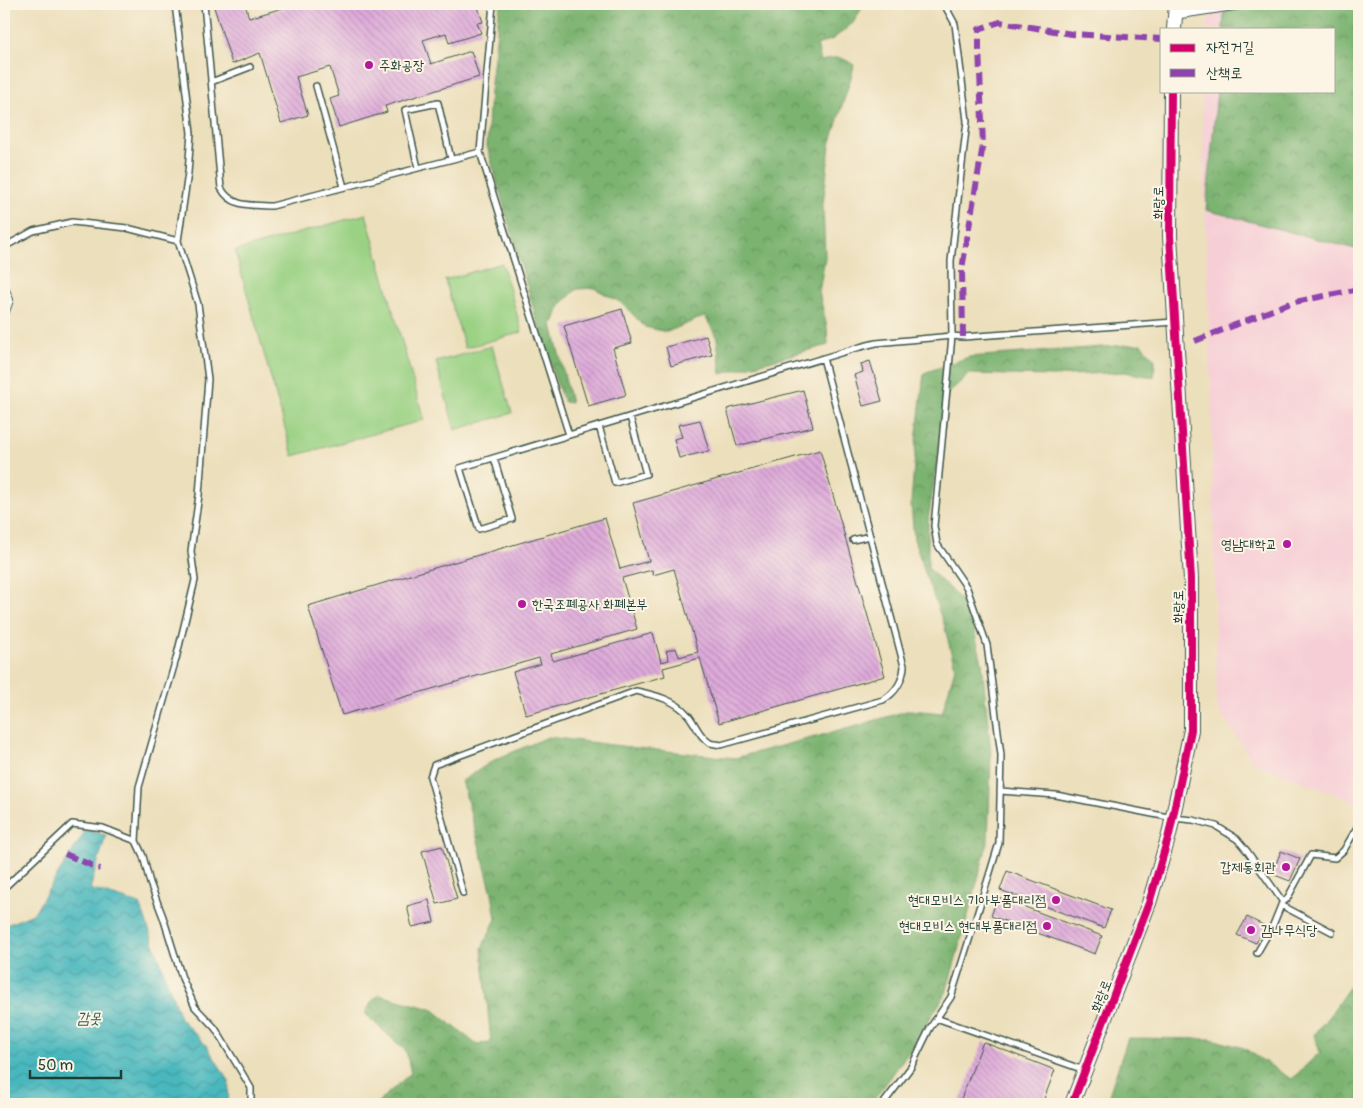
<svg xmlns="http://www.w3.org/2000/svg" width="1363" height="1108" font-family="Pangolin,'Poor Story',sans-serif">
  <defs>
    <pattern id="forest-crowns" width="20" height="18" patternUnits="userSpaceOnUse" patternTransform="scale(1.25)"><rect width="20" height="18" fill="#7bb371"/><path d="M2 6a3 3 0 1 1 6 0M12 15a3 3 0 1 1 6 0" fill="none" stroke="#64935e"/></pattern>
    <pattern id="water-waves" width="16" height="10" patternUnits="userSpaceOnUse" patternTransform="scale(1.25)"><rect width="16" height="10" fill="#49b8be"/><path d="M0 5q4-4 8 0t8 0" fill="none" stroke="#3c979b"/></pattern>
    <pattern id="building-back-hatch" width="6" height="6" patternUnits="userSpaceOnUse" patternTransform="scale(1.25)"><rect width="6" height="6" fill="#dfaadb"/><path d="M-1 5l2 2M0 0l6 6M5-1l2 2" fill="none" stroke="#b48cb2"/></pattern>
  </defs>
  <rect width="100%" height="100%" fill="#fcf5e5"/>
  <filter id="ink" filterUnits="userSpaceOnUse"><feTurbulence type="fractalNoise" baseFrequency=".02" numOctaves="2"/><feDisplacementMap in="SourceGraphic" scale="10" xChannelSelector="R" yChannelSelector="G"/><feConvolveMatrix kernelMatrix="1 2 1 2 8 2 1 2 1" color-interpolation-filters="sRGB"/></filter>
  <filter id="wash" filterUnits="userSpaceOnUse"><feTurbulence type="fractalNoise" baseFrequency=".0096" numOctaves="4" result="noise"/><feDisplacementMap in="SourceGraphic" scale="20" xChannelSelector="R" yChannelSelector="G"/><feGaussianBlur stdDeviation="1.12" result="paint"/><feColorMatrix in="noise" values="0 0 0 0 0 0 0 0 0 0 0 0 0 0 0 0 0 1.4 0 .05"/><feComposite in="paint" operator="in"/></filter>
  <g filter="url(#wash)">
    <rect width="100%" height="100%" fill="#ecdfbc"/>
    <path fill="#f6cfd6" d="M1214,4H1359V803L1254,763L1217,708L1211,380L1201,91H1334V29H1206Z"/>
    <path fill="url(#forest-crowns)" stroke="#4d7852" d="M500,4H861L863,6L853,23L833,39L817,45L821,61C839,57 838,55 854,65L852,74L830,145L823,204L825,257L819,292L827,328L828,345L721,374L717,338L705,316L667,332L645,327L622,303L594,288L577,289L561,304L552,325L571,403L564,402L556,381L535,314L487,146L490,92Z
      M1225,4H1359V250L1206,210L1217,91H1334V29H1223Z
      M1141,344L1155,360L1154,377L1124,372L1053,376L969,374L947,394L928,520V568L968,607L982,662L991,755L988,841L969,912L946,993L911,1049L871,1104H376L411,1073L406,1051L365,1014L372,1001L379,995L432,1009L476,1044L491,1043L482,948L496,919L492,893L462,781L494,760L548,737L637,748L735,758L853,727L910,710L942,713L955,668L944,624L928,582L914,539L911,503L916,442L924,373L969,357Z
      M1359,973V1104H1106L1128,1038L1211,1039L1244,1048L1283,1074L1292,1079L1320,1052L1314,1035L1332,1012Z"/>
    <path fill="#9ad183" stroke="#5c875c" d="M366,214L424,420L293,456L235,251Z
      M502,263L522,332L465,348L445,280Z
      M492,346L512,413L455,430L436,362Z"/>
    <path fill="url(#water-waves)" stroke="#347a79" d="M86,830L106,835L90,889L140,904L180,1018L206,1045L229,1081L228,1104H4V926L33,914Z"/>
    <g id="blocks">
      <path fill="url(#building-back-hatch)" fill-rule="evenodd" d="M213,4H245L249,18L296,4H477L483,22L477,23L481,33L449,43L446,33L423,40L431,64L471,51L479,77L385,106L387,112L339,127L330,99L339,96L330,67L296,77L308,115L281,123L260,53L232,64Z
        M622,309L632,343L613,348L626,395L588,406L564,326Z
        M706,336L712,355L671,366L666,347Z
        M870,361L882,401L863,406L854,375L863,372L861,364Z
        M803,390L813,427L737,446L727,409Z
        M700,420L709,451L679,458L674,439L682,437L678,425Z
        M820,450L885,676L719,723L700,658L663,668L665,676L526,715L513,672L541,664L539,658L342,715L308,606L361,590L407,576L605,518L620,569L649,561L633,503ZM674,569L698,652L679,657L676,648L666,651L669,660L661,662L653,633L553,661L551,654L637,629L622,578L652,570L653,575Z
        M442,846L457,899L437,904L422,851Z
        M1281,851L1300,859L1290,881L1272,874Z
        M1007,871L1111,910L1104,928L1000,890Z
        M998,897L1102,936L1095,954L991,916Z
        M429,900L434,922L412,927L407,906Z
        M1247,917L1265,926L1256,943L1237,935Z
        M983,1042L1055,1070L1042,1104H959Z"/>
    </g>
  </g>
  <g filter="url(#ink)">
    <use href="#blocks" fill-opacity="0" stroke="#3e5548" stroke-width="1"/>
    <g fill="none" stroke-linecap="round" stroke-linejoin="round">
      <g stroke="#3e5548" stroke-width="8">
        <path id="lane" d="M204,4L221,188C232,208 252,205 272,206L480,152
          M493,4L480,152L569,435
          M211,82L250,67
          M316,86L344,187
          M418,168L405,110L438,103L451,159
          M4,247L33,231L72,222L127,228L178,241
          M599,426L615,483L646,474L630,417
          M494,458L512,519L479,529L460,468L860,347L876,343L952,336L963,337L1174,322
          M853,540L870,536
          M1000,791L1056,795L1173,818L1193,820L1216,826L1237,839L1247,851L1283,902L1287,899L1311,855L1335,858L1344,850L1359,824
          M136,841L139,787L176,659L195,580L191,551L199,495L208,379L198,304L178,241L188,173L191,133L175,4
          M4,888L72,824L103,828L136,841L143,856L150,883L163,917L182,978L195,1007L215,1028L251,1088V1104
          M463,893L430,777L434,765L636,691C655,695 676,700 688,715C696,724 699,737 710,743C713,744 718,744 721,745L883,700C895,693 903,681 904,666L823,358
          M1281,905L1332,932
          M1257,953L1273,925L1282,903
          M936,1018L1084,1070
          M883,1104L911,1067L930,1028L951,997L976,918L999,843L1001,755L987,645L967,588L937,544L934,526L952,336L951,261L967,121L955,24L944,4"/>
      </g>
      <g stroke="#3e5548" stroke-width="12">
        <path id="street" d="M1174,14L1240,4
          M4,291L8,300L4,311"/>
      </g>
      <g stroke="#3e5548" stroke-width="16">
        <path id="secondary" d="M1174,29L1176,4
          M1072,1104L1149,903L1169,835L1191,730V579L1170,236L1171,91"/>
      </g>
      <use href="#lane" stroke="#fff" stroke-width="5"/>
      <use href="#street" stroke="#fff" stroke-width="10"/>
      <use href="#secondary" stroke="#fff" stroke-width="14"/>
      <path stroke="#8e44ad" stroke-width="6" stroke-dasharray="12 6" stroke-linecap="butt" d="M963,337L962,269L983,145L979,48V29L1000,22L1072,34L1162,39
        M1195,341L1290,303L1359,289
        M65,854L100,869"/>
      <g stroke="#fcf5e5" stroke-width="11">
        <path id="cycleway" d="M1072,1104L1149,903L1169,835L1191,730V579L1170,236L1171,91"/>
      </g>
      <use href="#cycleway" stroke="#d6006c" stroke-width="8"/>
    </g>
  </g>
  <g fill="#b5179e" stroke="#fcf5e5" stroke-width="2">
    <circle cx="369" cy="65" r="5"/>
    <circle cx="1287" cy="544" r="5"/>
    <circle cx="522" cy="604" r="5"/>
    <circle cx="1286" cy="867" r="5"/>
    <circle cx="1056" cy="900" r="5"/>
    <circle cx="1047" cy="926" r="5"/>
    <circle cx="1251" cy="930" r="5"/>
  </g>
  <g text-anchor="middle" stroke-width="4" stroke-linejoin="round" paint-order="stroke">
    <g font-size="14" fill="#1f3d34" stroke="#fcf5e5" text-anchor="end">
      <text x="379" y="70" text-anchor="start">주화공장</text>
      <text x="1277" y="549">영남대학교</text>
      <text x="532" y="609" text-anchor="start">한국조폐공사 화폐본부</text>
      <text x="1276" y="872">갑제동회관</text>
      <text x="1046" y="905">현대모비스 기아부품대리점</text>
      <text x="1037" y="931">현대모비스 현대부품대리점</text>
      <text x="1261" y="935" text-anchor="start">감나무식당</text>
    </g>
    <g font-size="14" fill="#1f3d34" stroke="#fcf5e5">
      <text transform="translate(1158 203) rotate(-90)" y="5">화랑로</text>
      <text transform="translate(1178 607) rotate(-90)" y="5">화랑로</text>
      <text transform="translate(1101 996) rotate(-69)" y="5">화랑로</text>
    </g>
    <g font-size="15" font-style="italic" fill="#2a5c56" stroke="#fcf5e5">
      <text x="89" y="1023">감못</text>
    </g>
  </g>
  <rect width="1363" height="1108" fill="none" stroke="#fcf5e5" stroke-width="20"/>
  <rect x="1160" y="28" width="175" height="65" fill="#fcf5e5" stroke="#a4ab9e"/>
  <rect x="1170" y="44" width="25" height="8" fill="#d6006c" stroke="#a4ab9e"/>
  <text x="1206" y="52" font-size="15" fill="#1f3d34">자전거길</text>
  <rect x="1170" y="69" width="25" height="8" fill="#8e44ad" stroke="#a4ab9e"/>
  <text x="1206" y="78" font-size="15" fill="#1f3d34">산책로</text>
  <path d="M30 1070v8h91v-8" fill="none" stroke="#1f3d34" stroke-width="2.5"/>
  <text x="38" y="1070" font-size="15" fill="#1f3d34" stroke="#fcf5e5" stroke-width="4" paint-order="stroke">50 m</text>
</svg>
